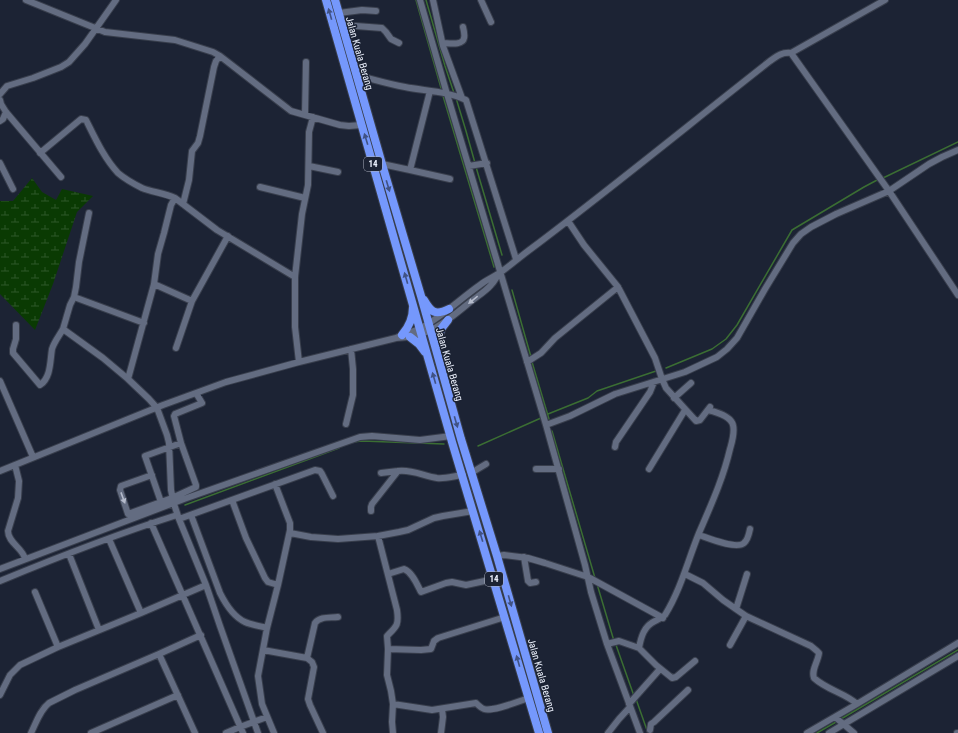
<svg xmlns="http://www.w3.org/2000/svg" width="958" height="733" font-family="'Roboto Condensed',sans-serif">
  <defs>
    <pattern id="wetland-marsh" width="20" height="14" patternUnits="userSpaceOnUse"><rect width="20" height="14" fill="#0a3a03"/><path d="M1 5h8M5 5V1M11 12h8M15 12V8" fill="none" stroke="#2e5729"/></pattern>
  </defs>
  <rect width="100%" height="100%" fill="#1c2334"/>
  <path fill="url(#wetland-marsh)" d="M32,178L42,192L56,200L62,189L93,196L77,212L53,284L35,330L0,294V201H13Z"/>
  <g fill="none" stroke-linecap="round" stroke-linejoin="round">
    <path stroke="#3b6e33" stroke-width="1.5" d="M416,0L441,88
      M426,0L445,66L454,93
      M443,96L494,267
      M456,98L466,131L475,163
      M476,167L502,255
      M883,178L958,142
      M512,290L531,357
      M532,362L549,419
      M666,368L712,349L726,339L737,325L792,230L864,187L879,179
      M548,414L588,398L597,391L656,371
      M552,431L595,578
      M353,442L362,441L444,444
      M478,446L541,418
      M185,505L339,448
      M597,584L614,641
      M616,645L634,696
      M636,699L648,733
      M841,719L958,650
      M817,733L836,722"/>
    <g stroke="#383e4c" stroke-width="8">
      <path id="minor" d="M26,0L105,32L175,40L213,52L220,56L291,111L340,125L349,126L361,125
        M420,0L447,94L546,425L585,565L591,592L607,644L640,733
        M433,0L443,46L462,98
        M481,0L491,22
        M339,13L362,10L376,11
        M342,26H356L382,28L386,32L391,39L399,43
        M443,43C448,43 463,46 464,38C465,35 464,31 463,27
        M791,53L885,0
        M356,75C372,79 388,84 405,87C425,91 447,91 466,100L516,259
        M0,94L7,86L33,78L61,67L69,62L85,44L116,0
        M0,100L1,104L6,112L61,177
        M305,114L306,62
        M0,121L3,119L6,112
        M40,153L81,119L86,120C95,138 104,158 118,173C125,179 134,184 142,188C152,192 164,193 175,198
        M0,163L13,189
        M382,164L410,170L430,91
        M309,166L338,172
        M469,166L487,163
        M410,170L450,179
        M260,187L305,198
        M183,204L189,180L192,151L198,143L200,136L214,67L216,61L220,56
        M568,221L584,245L618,287L655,358L662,379L666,388L696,421L700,420L710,407
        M154,284L192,301
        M74,297L76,287L79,262L89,213
        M16,325V339L13,349V353L40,385C51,378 50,361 52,349C54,342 59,336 63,329L103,358L128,379L149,399L157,408L167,435L169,443L171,490L174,504L179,519L206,585L220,626L258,733
        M63,329L70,305L74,297L144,323
        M396,338C404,334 413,332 421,328C443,316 460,299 480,285C486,280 494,277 501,272C511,265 521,256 532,248C613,187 691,123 770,61C777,56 782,52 791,53L889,191L958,295
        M176,348L192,301L228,236
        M299,362L295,327V277L302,214L308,185L309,132L313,117
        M527,362L541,353L555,338L618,287
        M128,379L154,284L158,254L164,233L171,205L175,198L217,230L295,277
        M0,381L33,457
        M674,398L691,383
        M346,424L353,395V369L351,349
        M546,425L570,416L615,394L685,372L717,357L727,349L737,338L765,289L793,243L801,234L811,227L836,214L889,191L929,164L942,157L958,150
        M615,447L616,442L650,392L654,382
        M15,465L19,481L18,498L8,531C8,543 23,548 25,559
        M536,469H559
        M649,469L685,410
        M0,471L163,405L226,382L299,362L396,338C429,337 446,322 469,303C476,297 485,292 491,285C494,282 496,278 498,275
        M381,473L398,471
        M471,473L486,464
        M152,475L121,486L120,490L128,514L172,498L196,487V485L181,443L174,416L175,414L202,403L196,393
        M232,500L246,538L265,578L268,582L278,585
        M161,502L145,456L181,443
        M371,511V507L372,504L398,471C411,469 424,476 437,478C445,479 454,476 463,475
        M191,515L220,593C226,605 234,617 245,622C252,625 260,626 267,628
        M179,519L315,470L320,471L322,474L333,496
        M151,523L243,733
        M290,533L311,537L338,539L378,536L399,532L408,530L434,518L443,516L473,511
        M699,535C708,538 737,550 744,543C748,540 749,534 750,529
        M378,536L397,610C399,625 397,626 387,636L388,649L387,675L391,691L393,704
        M109,539L141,613
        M69,554L99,630
        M497,556L504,555L528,558L545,563L588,577L663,618
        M524,557L528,581L530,583L536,582
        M0,569L184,499L360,437L372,436L420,440L451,436
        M388,574L404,569C412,572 417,584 421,592L446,583L452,582L466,585L494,579
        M685,574L703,583L723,600L746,616L811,646L817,651L819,653C818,662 811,670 814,678C827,690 845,693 857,704
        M0,581C58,557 117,534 177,515
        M35,592L58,647
        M736,609L747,574
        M607,644L619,641L639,648C641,637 644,626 655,621C659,619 662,618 665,615C681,589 688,560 699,533C711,505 723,479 730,449C732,442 735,433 733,425C731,416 716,412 708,410
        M730,645L746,616
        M639,648L656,665L672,678L676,677L695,661
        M388,649L421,650L431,649L434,641L438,638L505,617
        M263,650L307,658L312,662L314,667L308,699L310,705L323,733
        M307,658L315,623C320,616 330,618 338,617
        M0,695L10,675L20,665L58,647L141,613L206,585
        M629,704L660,669
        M835,717L854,733
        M650,730L651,724L654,722L688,690
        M31,733C36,723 40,710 49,703L75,690L159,654
        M91,733L178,695
        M195,733L159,654L201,635
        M226,733L240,727L267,717
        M274,733L262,704L258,676L267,628L278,585L290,530V523L275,484
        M393,733L392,722L393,704L432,710L476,703C478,705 481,708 484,709C493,712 519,701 529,698
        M441,733L443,717L442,709
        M608,733L619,719L630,707
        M807,733L857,704L958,643
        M829,733L958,656
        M957,733H958"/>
    </g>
    <g stroke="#383e4c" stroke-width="10">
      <path id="highway" d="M326,0L452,442L539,733
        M335,0L382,164L421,296L461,439L497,556L548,733
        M424,300C431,312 435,316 449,309
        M402,335C409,327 413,319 413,307
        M410,337L419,344L425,352
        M437,348L441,329L448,320"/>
    </g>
    <use href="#minor" stroke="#636c81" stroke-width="6"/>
    <use href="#highway" stroke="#7598fc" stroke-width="8"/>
  </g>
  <defs><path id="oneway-solid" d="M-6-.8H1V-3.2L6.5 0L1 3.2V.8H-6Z"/></defs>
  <g fill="#405284">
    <use href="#oneway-solid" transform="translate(330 14) rotate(-106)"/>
    <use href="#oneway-solid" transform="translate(366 139) rotate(-107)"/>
    <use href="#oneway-solid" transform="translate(388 186) rotate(73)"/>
    <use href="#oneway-solid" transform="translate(406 278) rotate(-106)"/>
    <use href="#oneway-solid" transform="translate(434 378) rotate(-106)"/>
    <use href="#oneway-solid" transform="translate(456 422) rotate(74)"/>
    <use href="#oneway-solid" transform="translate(481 536) rotate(-107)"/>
    <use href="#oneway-solid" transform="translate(510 601) rotate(74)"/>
    <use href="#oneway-solid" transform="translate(518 661) rotate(-106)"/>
  </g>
  <g fill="#b5bbcb">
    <use href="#oneway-solid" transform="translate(473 300) rotate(141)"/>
    <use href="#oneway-solid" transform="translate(123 498) rotate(70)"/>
  </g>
  <g text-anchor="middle" stroke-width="3" stroke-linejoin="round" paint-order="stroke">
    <g fill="#1c2334" stroke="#adb2c0" stroke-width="1">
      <rect x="364" y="157" width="18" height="14" rx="3"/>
      <rect x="485" y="572" width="18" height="14" rx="3"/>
    </g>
    <g font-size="9" font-weight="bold" fill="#ebf0fc">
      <text x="373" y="167">14</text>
      <text x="494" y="582">14</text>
    </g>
    <g font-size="10" fill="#ebf0fc" stroke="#1c2334">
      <text transform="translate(360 53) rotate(74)" y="4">Jalan Kuala Berang</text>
      <text transform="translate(450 364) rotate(74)" y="4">Jalan Kuala Berang</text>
      <text transform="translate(542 675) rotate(74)" y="4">Jalan Kuala Berang</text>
    </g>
  </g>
</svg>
